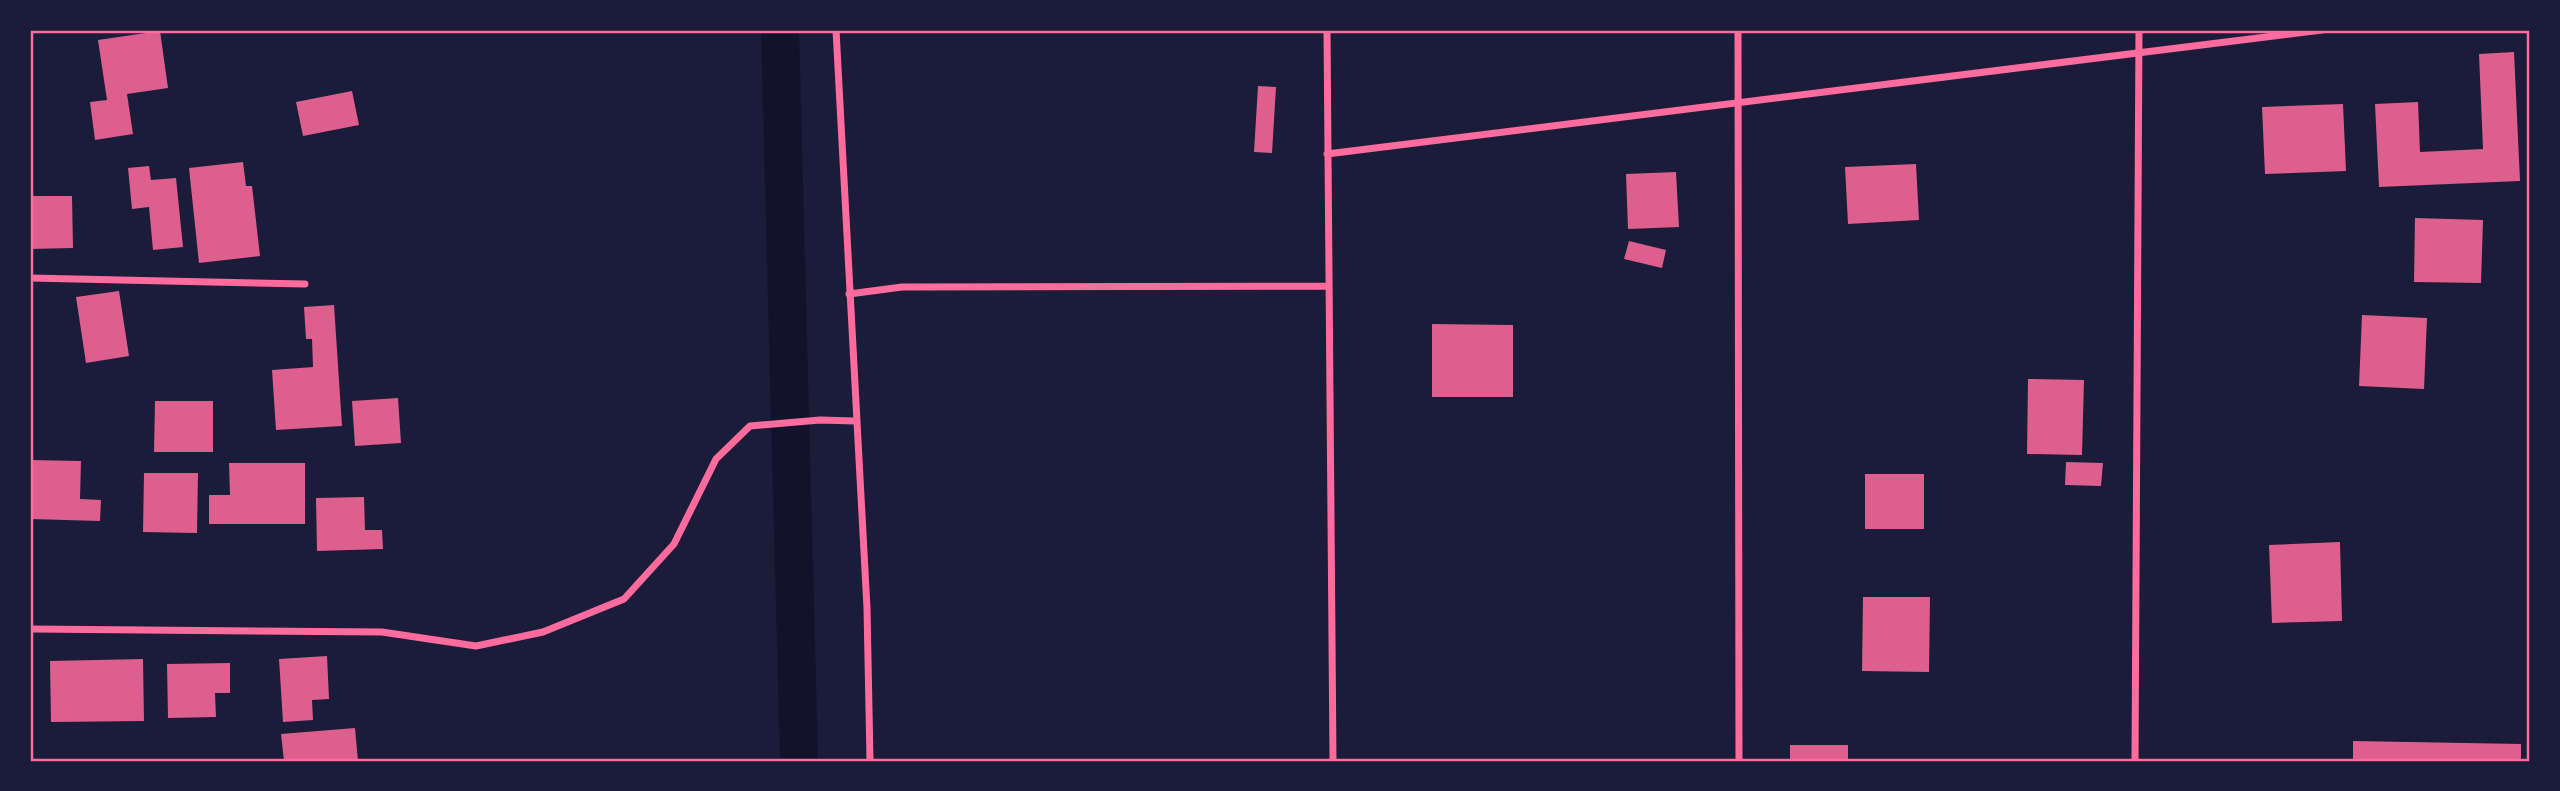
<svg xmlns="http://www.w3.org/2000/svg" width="2560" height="791" font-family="Roboto,sans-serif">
  <rect width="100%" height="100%" fill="#1b1b3a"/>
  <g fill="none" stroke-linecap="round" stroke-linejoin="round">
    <path stroke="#12122b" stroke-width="38" d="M780,30L799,761"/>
  </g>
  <path fill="#dd5f8e" d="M160,31L168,88L127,94L133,134L95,140L90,102L107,100L98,40Z
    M2514,52L2520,181L2379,187L2375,104L2418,102L2420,152L2483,149L2479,54Z
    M1258,86L1276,87L1272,153L1254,152Z
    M352,91L359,125L303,136L296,102Z
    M2343,104L2346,171L2265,174L2262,107Z
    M243,162L246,186H252L260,256L199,263L189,168Z
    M1916,164L1919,220L1848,224L1845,167Z
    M149,166L151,180L176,178L183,247L153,250L149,207L132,209L128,168Z
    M1676,172L1679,227L1628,229L1626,174Z
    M30,196H72L73,248L30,249Z
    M2415,218L2483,220L2481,283L2414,282Z
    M1629,241L1666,250L1662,268L1624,259Z
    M119,291L129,356L86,363L76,297Z
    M334,305L342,426L276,430L272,370L313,367L312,339H306L304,307Z
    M2362,315L2427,318L2424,389L2359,386Z
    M1432,324L1513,325V397H1432Z
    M2028,379L2084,380L2082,455L2027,454Z
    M398,398L401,443L355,446L352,401Z
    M155,401H213V452H154Z
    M30,460L81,461L80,499L101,500L100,521L30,519Z
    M2066,462L2103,463L2101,486L2065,485Z
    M229,463H305V524H209V495H230Z
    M144,473H198L197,533L143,532Z
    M1865,474H1924V529H1865Z
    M364,497L365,530H382L383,549L317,551L316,498Z
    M2340,542L2342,621L2272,623L2269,545Z
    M1863,597H1930L1929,672L1862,671Z
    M327,656L329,699L312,700L313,720L283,722L279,659Z
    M143,659L144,721L51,722L50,661Z
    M230,663V693H215L216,717L168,718L167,664Z
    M355,728L358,761H284L281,734Z
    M2353,741L2521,744V761H2353Z
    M1790,745H1848V761H1790Z"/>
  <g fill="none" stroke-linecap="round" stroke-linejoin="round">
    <path stroke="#ff6b9d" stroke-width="7" d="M836,30L867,608L870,761
      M1327,30L1333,761
      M1738,30L1739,761
      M1327,154L2322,30
      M30,278L305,284
      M849,294L902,287L1328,286
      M30,629L382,632L476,646L543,632L624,599L674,544L716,459L750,426L820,420L855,421
      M2135,761L2139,30"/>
  </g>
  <rect width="2560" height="791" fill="none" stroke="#1b1b3a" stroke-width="63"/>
  <rect x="32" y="32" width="2496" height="728" fill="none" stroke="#ff6b9d" stroke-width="2.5"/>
</svg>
